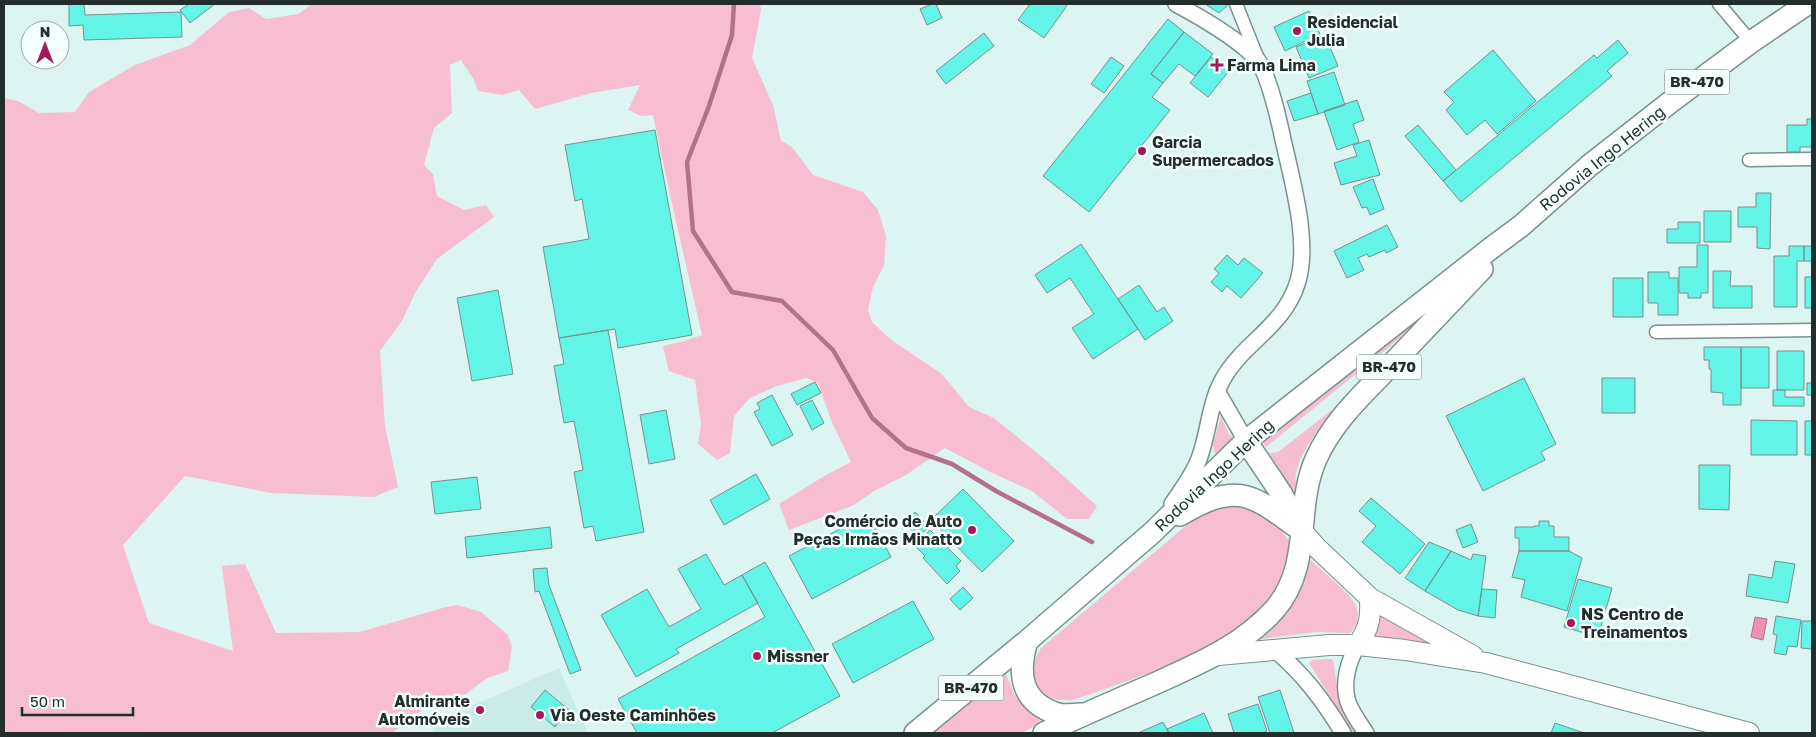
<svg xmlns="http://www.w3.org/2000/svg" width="1816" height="737" font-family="'Golos Text',sans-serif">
  <rect width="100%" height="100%" fill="#dcf5f2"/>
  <path fill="#c9ece8" d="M559,668L588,733H435L430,724Z"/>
  <path fill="#f6bed0" d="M312,4H760L761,10L752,58L773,105L781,141L792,147L813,175L863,192L878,210L886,236L884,266L873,287L868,310L872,322L890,339L942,374L969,407L994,418L1042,457L1097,506L1089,519H1067L1032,491L990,472L945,448L906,475L874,491L854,505L789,530L779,504L826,475L851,462L831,420L818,383L806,378L777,386L750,398L734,416L730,453L717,460L698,444L701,424L695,380L669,371L663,346L684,341L702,335L672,204L653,115L641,116L628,110L640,85L591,93L535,109L519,90L502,95L478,91L474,80L461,60L450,65L452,113L434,128L424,165L433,174L437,196L464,210L486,205L494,217L437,259L415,293L402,321L380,351L385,426L398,487L374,497L271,493L185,476L123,545L149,623L233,651L222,566L245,564L276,633L360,632L446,607L458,605L481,612L508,635L512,647L508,671L487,678L466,694L430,704L392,733H4V98L18,101L39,113L75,112L89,92L135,65L190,45L229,12L249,8L266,19L298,14Z
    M1429,307L1400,338L1266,447L1262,442Z
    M1337,406C1321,426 1302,448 1296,473C1295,480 1296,487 1296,493L1263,454L1278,452Z
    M1221,416L1228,433L1234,439L1215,455L1213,444Z
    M1234,504L1252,508L1281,529L1289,541L1291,556L1276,592L1260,614L1211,650L1100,691L1072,700H1058L1043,695L1037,686L1033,672V663L1041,648L1195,518L1206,511Z
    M1310,560C1319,568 1351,594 1355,604C1360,615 1358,624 1350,633L1316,632L1260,639L1281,617L1302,582Z
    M1376,611L1450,651L1405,639L1373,637Z
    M1331,659L1333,661L1334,665C1337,693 1342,710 1358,733H1353L1309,663L1312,660Z
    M1006,674L1015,696L1042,723L1021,733H926Z"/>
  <path fill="#f18fb2" stroke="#b3728a" d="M1755,617L1767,619L1763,640L1751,637Z"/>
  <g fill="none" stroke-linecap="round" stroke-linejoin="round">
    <path stroke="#b3728a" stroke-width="4.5" d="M734,4L732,35L709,106L687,162L693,231L732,292L782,301L833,350L872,418L906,448L952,464L996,491L1092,542"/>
  </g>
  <path fill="#62f4e6" stroke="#7a918e" d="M69,4H84L85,15L181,12L182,37L84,40L83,25L69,26Z
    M189,4H215L190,23L180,10Z
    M932,4H936L942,18L927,25L920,9Z
    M1030,4H1068L1044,38L1018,20Z
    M1205,4H1229L1219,13Z
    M1309,11L1320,34L1285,51L1274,27Z
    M1168,19L1184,32L1151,74L1163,83L1152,97L1170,110L1089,212L1043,176Z
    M1184,32L1213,54L1195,76L1179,64L1163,83L1151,74Z
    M984,33L994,46L946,84L936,71Z
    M1325,35L1338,66L1309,78L1296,47Z
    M1618,40L1628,53L1607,71L1612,76L1461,202L1443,181L1594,55L1597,58Z
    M1493,50L1536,101L1497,134L1485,120L1467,135L1446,110L1454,102L1444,92Z
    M1111,57L1124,66L1104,93L1091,84Z
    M1211,57L1229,71L1208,97L1190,83Z
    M1334,72L1345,105L1318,114L1307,81Z
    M1311,93L1318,114L1294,121L1287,101Z
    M1357,100L1364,120L1353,124L1359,142L1337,150L1324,111Z
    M1807,119H1812V147H1800V152H1787V125H1807Z
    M1418,125L1456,170L1443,181L1405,136Z
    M655,130L692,335L618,348L615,329L559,338L543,247L589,239L582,199L575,201L565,145Z
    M1369,140L1380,175L1341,185L1334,163L1357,156L1353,145Z
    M1373,179L1384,209L1370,215L1367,207L1362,208L1353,187Z
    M1756,193H1771L1770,249L1757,248V227H1738V207H1756Z
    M1704,211H1731V242H1704Z
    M1678,222H1700V243H1667V229H1678Z
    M1387,225L1398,247L1386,253L1385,250L1369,257L1367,254L1358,258L1364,270L1347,278L1334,251Z
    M1081,244L1138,329L1093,359L1072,328L1094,314L1070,278L1047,293L1035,275Z
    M1697,245H1708V293H1701V298H1688V293H1679V267H1697Z
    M1789,246H1804V261H1797V307H1774V256H1789Z
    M1804,246H1812V261H1804Z
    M1227,255L1238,265L1244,258L1263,273L1241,298L1227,286L1222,292L1211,282L1219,273L1214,269Z
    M1713,271H1731L1730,286H1752V308H1713Z
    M1648,272H1669V278H1678V315H1658V303H1648Z
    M1805,277H1812V308H1805Z
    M1613,278H1643V317H1613Z
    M1139,285L1157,312L1164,307L1173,321L1145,340L1118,299Z
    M498,290L513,374L472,381L457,298Z
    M608,330L644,532L596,541L593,526L584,528L574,472L583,470L574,421L564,423L554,366L564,364L559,338Z
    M1704,347H1741V405H1723V393L1711,392V369H1709V360H1704Z
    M1741,347H1769V388H1741Z
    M1777,351H1804V390H1777Z
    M1524,378L1556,444L1541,452L1545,460L1483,491L1446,416Z
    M1602,378H1635V413H1602Z
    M815,382L821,393L797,405L791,394Z
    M1807,383H1812V395H1807Z
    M1773,390H1785V397H1804V406H1773Z
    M772,395L793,435L772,446L754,412L760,409L757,403Z
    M812,400L824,423L812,430L800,406Z
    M666,410L675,459L649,464L640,415Z
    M1751,420L1797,421V455H1751Z
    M1805,421H1812V455H1805Z
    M1699,465H1730L1729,510L1699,509Z
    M756,474L770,499L724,525L710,500Z
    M477,477L481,509L435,514L431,482Z
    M963,489L1014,541L982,572L931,520Z
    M1371,498L1425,544L1400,574L1362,542L1376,526L1359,511Z
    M915,512L929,527L918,537L904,522Z
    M868,514L891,557L812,599L789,556Z
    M1539,521H1549V526H1554V537H1569V551H1519V538H1515V527H1534V526H1539Z
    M1471,524L1478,542L1463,548L1456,530Z
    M550,527L552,548L467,558L465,537Z
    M930,530L961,561L956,566L960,571L947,584L923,558L925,556L914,545Z
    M1429,542L1451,551L1425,591L1405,578Z
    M1451,551L1471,560L1473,554L1486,556L1478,616L1458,610L1425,591Z
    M1519,551H1569L1582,558L1567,611L1521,597L1525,580L1512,577Z
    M706,554L724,585L742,575L758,603L676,649L679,653L636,677L601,615L647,589L669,627L701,609L678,569Z
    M1775,561L1795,564L1788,603L1746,596L1749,574L1772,578Z
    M765,562L840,696L772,733H637L618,699L765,617L742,575Z
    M547,568L549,585L581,670L570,674L539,591L535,592L533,569Z
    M1578,579L1612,588L1598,637L1564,627Z
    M963,587L973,598L960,610L950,599Z
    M1482,589L1497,590L1495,618L1478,616Z
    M913,601L934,639L853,683L832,644Z
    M1776,616L1801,620L1797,647L1788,646L1786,655L1774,653L1777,635L1773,634Z
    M1802,621H1812V649L1801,648Z
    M545,690L569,710L555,727L531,707Z
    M1280,690L1294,733H1270L1258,697Z
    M1258,704L1267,731L1262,733H1234L1228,714Z
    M1204,713L1213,733H1169L1167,729Z
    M1163,722L1169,733H1138Z
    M1555,723L1584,733H1551Z"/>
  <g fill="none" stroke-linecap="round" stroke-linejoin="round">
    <g stroke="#7a928f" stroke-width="15">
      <path id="minor" d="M1236,4L1258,59
        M1719,4L1751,42
        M1749,160L1812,159
        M1656,332L1812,330"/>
    </g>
    <g stroke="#7a928f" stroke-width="18">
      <path id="tertiary" d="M1217,391L1246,441
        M1172,504C1182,489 1193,475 1199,459C1209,432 1209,404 1223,379C1242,344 1284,326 1297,284C1311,243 1291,177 1282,135C1278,116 1268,74 1257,59C1254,56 1249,52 1246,49C1225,31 1200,17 1176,4
        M1358,645C1348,661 1342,684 1348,702C1352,713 1360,724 1366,733
        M1275,650C1304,675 1323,700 1343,733"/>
    </g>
    <g stroke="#7a928f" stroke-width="22">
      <path id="primary" d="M1302,531L1317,548L1370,598L1473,656
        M1358,645C1369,628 1371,618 1370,598
        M1218,655L1329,645H1358L1405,650L1486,663L1749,733"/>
    </g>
    <g stroke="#7a928f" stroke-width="24">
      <path id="trunk" d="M1246,441L1281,493L1299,526
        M1180,515C1239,480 1252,495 1302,531
        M1027,641C1017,674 1021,703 1058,714C1065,716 1074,714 1081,714
        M915,733L1027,641L1153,532L1246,441L1490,249L1521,226L1590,165L1673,100L1751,42L1807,4
        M1044,733C1080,716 1117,700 1154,684C1198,664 1242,646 1275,609C1313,565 1294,508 1316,459C1333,421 1363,394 1391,365C1421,333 1452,301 1482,269"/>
    </g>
    <use href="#minor" stroke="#fff" stroke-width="12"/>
    <use href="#tertiary" stroke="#fff" stroke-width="15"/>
    <use href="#primary" stroke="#fff" stroke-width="20"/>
    <use href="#trunk" stroke="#fff" stroke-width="21"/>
  </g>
  <g fill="#a4185d" stroke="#f5fffd" stroke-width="2">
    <circle cx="1297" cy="31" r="5"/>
    <path d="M1214.5 57.5h5v5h5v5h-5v5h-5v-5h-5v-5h5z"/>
    <circle cx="1142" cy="151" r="5"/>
    <circle cx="972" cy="530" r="5"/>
    <circle cx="1571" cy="623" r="5"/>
    <circle cx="757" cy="656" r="5"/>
    <circle cx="480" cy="710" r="5"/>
    <circle cx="540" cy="715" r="5"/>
  </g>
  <g text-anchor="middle" stroke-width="5" stroke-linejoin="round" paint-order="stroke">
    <g fill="#f5fffd" stroke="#626c6b" stroke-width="1">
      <rect x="1664.5" y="69.5" width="65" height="25" rx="4"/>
      <rect x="1356.5" y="354.5" width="65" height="25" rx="4"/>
      <rect x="938.5" y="675.5" width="65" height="25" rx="4"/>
    </g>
    <g font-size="15" font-weight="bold" fill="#232d2c">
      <text x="1697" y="87">BR-470</text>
      <text x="1389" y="372">BR-470</text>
      <text x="971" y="693">BR-470</text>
    </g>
    <g font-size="16" font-weight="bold" fill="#232d2c" stroke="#f5fffd" text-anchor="start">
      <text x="1307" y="28">Residencial<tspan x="1307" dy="18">Julia</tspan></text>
      <text x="1227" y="71">Farma Lima</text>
      <text x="1152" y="148">Garcia<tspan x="1152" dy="18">Supermercados</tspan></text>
      <text x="962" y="527" text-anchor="end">Comércio de Auto<tspan x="962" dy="18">Peças Irmãos Minatto</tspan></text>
      <text x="1581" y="620">NS Centro de<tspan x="1581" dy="18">Treinamentos</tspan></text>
      <text x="767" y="662">Missner</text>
      <text x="470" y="707" text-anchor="end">Almirante<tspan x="470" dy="18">Automóveis</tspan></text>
      <text x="550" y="721">Via Oeste Caminhões</text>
    </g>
    <g font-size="16" fill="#232d2c" stroke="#f5fffd">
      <text transform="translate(1602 158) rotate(-39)" y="6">Rodovia Ingo Hering</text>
      <text transform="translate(1214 475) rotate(-43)" y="6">Rodovia Ingo Hering</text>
    </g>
  </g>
  <rect width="1816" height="737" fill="none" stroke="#232d2c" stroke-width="10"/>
  <g transform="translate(45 45)"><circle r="24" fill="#f5fffd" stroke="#a1aba9"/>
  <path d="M0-4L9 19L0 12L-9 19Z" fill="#a4185d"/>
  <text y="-8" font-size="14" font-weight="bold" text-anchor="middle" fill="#232d2c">N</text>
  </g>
  <path d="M22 707v8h111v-8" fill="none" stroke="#232d2c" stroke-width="2.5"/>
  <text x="30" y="707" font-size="15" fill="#232d2c" stroke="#f5fffd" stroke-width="4" paint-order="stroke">50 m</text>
</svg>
